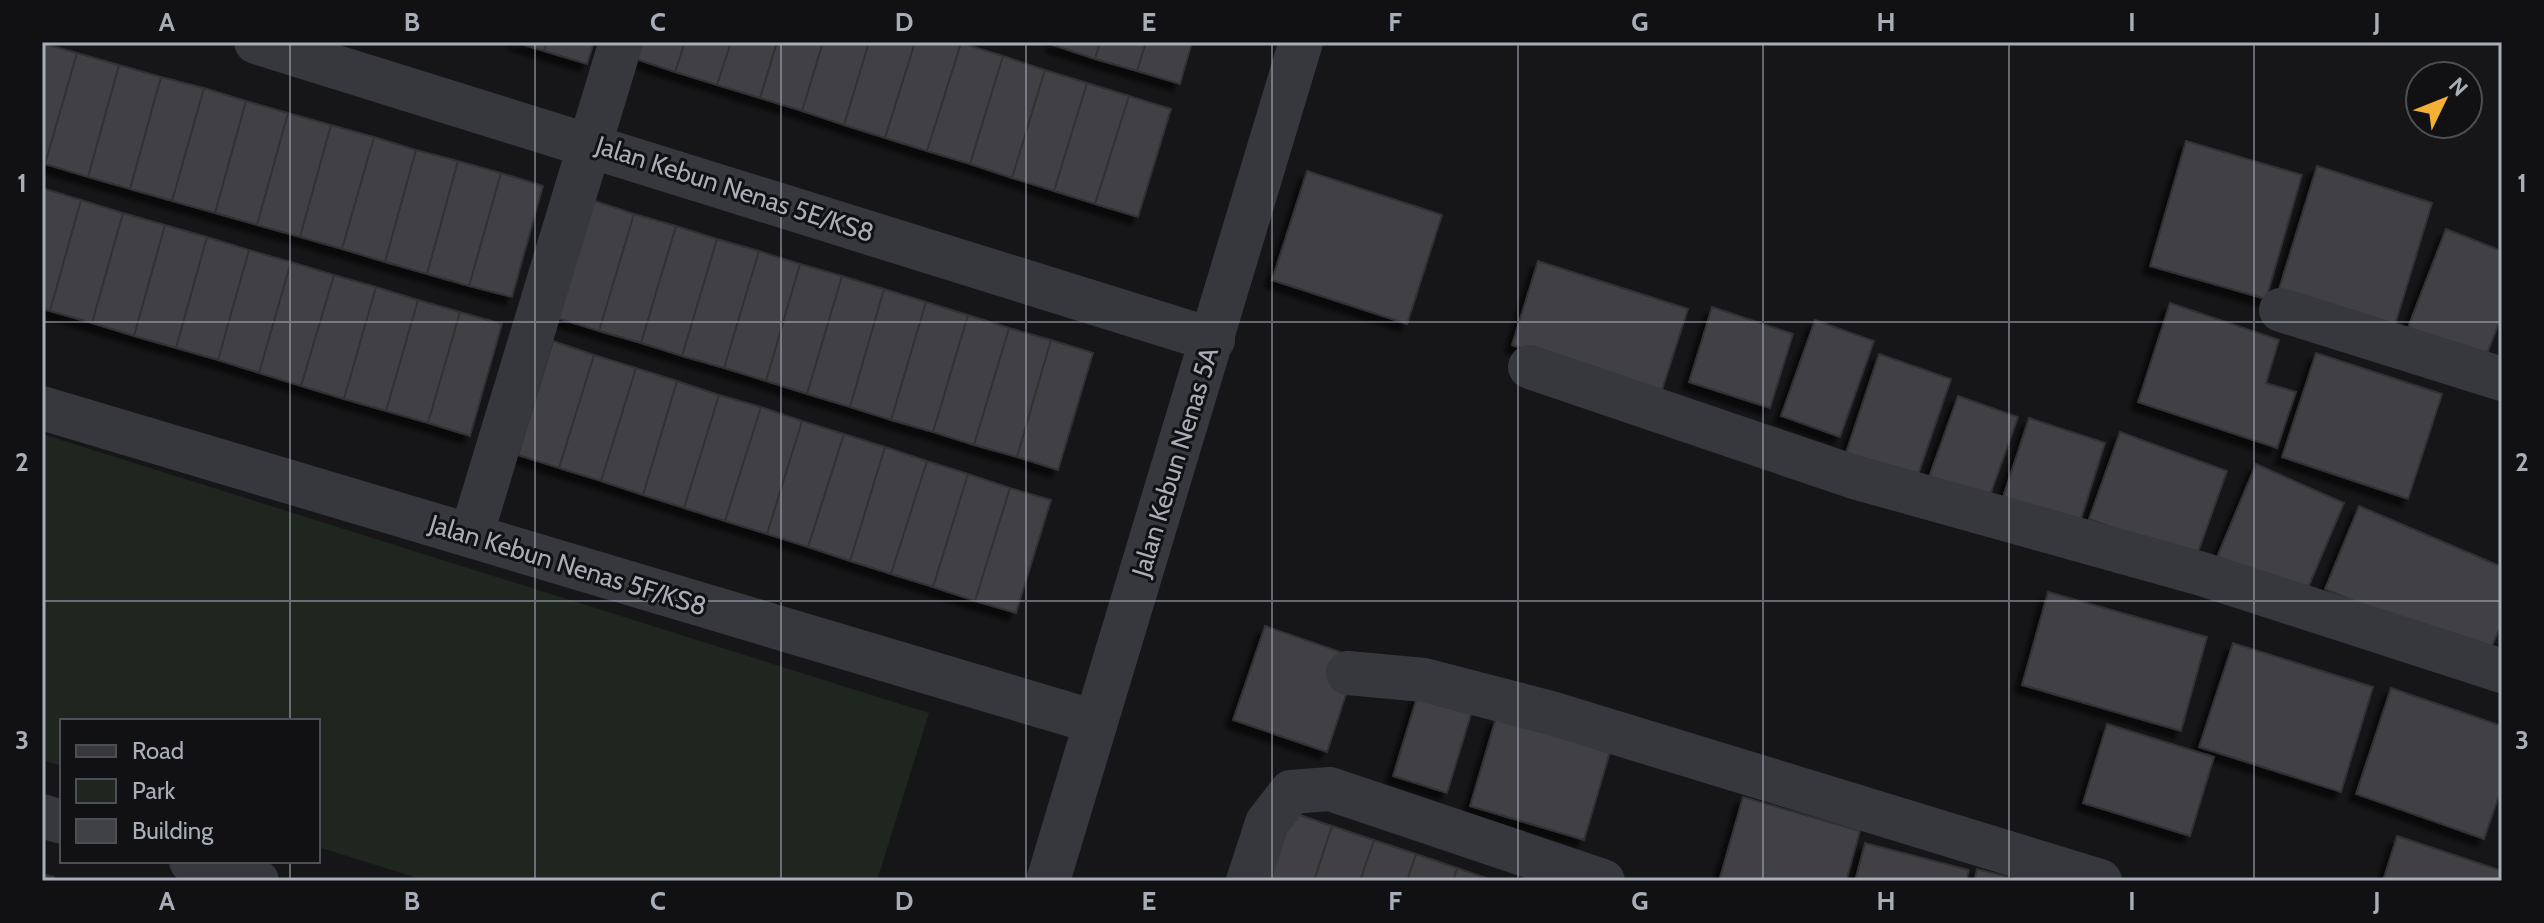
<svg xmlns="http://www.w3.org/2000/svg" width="2544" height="923" font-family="Cabin,sans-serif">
  <defs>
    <filter id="shadow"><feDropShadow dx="-7" dy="7" stdDeviation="2" flood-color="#0009"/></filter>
  </defs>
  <rect width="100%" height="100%" fill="#161618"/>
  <path fill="#1e261f" d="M42,434L929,713L877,881H427L318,847V721H62V766L42,760Z"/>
  <path fill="#404145" stroke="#303034" stroke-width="2" filter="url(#shadow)" d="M514,42H547L544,51Z
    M547,42H594L587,64L544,51Z
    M638,42H685L675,72L633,58Z
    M685,42H731L717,85L675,72Z
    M731,42H777L760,98L717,85Z
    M777,42H823L802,111L760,98Z
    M823,42H869L844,125L802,111Z
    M869,42H915L885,138L844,125Z
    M915,42L961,43L927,151L885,138Z
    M1054,42H1100L1095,59L1053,45Z
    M1100,42H1146L1137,71L1095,59Z
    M1146,42H1192L1180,84L1137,71Z
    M42,43L77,53L45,164H42Z
    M961,43L1003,56L970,164L927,151Z
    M77,53L119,65L88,177L45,164Z
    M1003,56L1045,70L1012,178L970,164Z
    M119,65L161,77L130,189L88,177Z
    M1045,70L1087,83L1054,191L1012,178Z
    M161,77L204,88L172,201L130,189Z
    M1087,83L1129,96L1095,204L1054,191Z
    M204,88L246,101L215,213L172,201Z
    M1129,96L1171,109L1138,217L1095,204Z
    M246,101L288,113L257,225L215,213Z
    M288,113L331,125L300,237L257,225Z
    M331,125L374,137L342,249L300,237Z
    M374,137L416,150L385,262L342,249Z
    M2186,141L2302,175L2266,299L2150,266Z
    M416,150L458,161L427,274L385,262Z
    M458,161L501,173L469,286L427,274Z
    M2317,166L2432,203L2395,325L2279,289Z
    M1307,171L1442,215L1407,324L1272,280Z
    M501,173L543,186L512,297L469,286Z
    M42,188L81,200L50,311L42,309Z
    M81,200L123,213L92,323L50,311Z
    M592,200L634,214L599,331L557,318Z
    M123,213L165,225L134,336L92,323Z
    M634,214L676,226L641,343L599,331Z
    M165,225L207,237L176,348L134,336Z
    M676,226L717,239L682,356L641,343Z
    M2446,229L2502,251V315L2485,359L2407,330Z
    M207,237L249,250L218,360L176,348Z
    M717,239L759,251L724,368L682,356Z
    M249,250L291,262L259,373L218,360Z
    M759,251L800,264L766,381L724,368Z
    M1538,261L1688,309L1661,393L1512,345Z
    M291,262L334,275L301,386L259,373Z
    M800,264L842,276L807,394L766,381Z
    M334,275L376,287L344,399L301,386Z
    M842,276L884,289L850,407L807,394Z
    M376,287L418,300L386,411L344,399Z
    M884,289L926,302L891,420L850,407Z
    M418,300L460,312L428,423L386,411Z
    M926,302L968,315L933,432L891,420Z
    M2170,303L2279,340L2266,383L2296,392L2277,448L2138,402Z
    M1712,307L1793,334L1770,408L1689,382Z
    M460,312L502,324L470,436L428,423Z
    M968,315L1009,328L974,445L933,432Z
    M1815,320L1874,341L1840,437L1781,416Z
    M1009,328L1051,340L1017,457L974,445Z
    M1051,340L1093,353L1058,470L1017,457Z
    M553,341L594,355L559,468L518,455Z
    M2316,353L2442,394L2408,499L2282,457Z
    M1879,354L1951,379L1917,478L1846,453Z
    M594,355L636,368L601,481L559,468Z
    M636,368L677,381L643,495L601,481Z
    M677,381L719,395L684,508L643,495Z
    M719,395L761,407L725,521L684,508Z
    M1958,396L2018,417L1988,501L1928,480Z
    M761,407L802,421L767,534L725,521Z
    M2029,418L2105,443L2080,522L2003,497Z
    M802,421L844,434L808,547L767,534Z
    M2120,432L2227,471L2196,558L2089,519Z
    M844,434L885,447L850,561L808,547Z
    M885,447L927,461L891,574L850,561Z
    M927,461L968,474L933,587L891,574Z
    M2256,464L2344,503L2305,595L2217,557Z
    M968,474L1010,488L975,601L933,587Z
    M1010,488L1051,500L1016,613L975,601Z
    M2359,506L2502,567V623L2487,657L2325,589Z
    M2048,592L2207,637L2181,731L2022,685Z
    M1265,626L1358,658L1327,752L1233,720Z
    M2233,643L2373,687L2341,792L2199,747Z
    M2391,688L2502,726V787L2484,839L2356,794Z
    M1418,694L1472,711L1447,793L1393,776Z
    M1496,718L1610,752L1584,840L1470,806Z
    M2107,724L2214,757L2190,836L2083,803Z
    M1743,797L1860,831L1846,881H1719Z
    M1291,812L1332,826L1314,881H1268Z
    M1332,826L1374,840L1360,881H1314Z
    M2397,836L2502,871V881H2383Z
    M1374,840L1416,854L1407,881H1360Z
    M1865,843L1969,870L1966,881H1855Z
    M1416,854L1457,868L1453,881H1407Z
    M1457,868L1495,881H1453Z
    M1977,869L2023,881H1974Z
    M42,874L54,877L53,881H42Z"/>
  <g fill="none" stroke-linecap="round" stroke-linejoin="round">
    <path stroke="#37383d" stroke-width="44" d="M256,42L1213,340
      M2281,310L2502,379
      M1530,367L1854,477L2202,574L2502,671
      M42,408L1095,722
      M471,536L621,42
      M1348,673L1424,680L1551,713L2100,881
      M42,816L62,822
      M191,861L257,881
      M1048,881L1301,42
      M1248,881L1267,823L1291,792L1330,789L1603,881"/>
  </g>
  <path fill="none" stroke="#a8adb8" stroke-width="2" stroke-opacity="0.55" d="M290,42V721M535,42V881M781,42V881M1026,42V881M1272,42V881M1518,42V881M1763,42V881M2009,42V881M2254,42V881M42,322H2502M42,601H2502M290,861V881"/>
  <g text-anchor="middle" stroke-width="6" stroke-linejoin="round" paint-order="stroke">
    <g font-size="26" fill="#a8adb8" stroke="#111113">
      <text transform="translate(735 189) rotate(18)" y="9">Jalan Kebun Nenas 5E/KS8</text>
      <text transform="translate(1175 462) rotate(-73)" y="9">Jalan Kebun Nenas 5A</text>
      <text transform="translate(568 565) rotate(17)" y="9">Jalan Kebun Nenas 5F/KS8</text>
    </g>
  </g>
  <rect width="2544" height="923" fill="none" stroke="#111113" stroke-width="88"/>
  <rect x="60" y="719" width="260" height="144" fill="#111113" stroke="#4d4f55" stroke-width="2"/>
  <rect x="76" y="745" width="40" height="12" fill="#37383d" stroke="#4d4f55" stroke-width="2"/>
  <text x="132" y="759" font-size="24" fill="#a8adb8">Road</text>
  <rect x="76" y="779" width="40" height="24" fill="#1e261f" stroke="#4d4f55" stroke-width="2"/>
  <text x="132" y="799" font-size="24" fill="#a8adb8">Park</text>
  <rect x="76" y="819" width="40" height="24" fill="#404145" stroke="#4d4f55" stroke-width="2"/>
  <text x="132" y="839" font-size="24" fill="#a8adb8">Building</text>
  <g transform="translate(2444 100) rotate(47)"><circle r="38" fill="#111113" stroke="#4d4f55" stroke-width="2"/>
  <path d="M0-6L14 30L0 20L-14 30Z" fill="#f2b134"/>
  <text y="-12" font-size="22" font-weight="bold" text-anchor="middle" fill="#a8adb8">N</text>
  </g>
  <rect x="44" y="44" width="2456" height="835" fill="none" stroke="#a8adb8" stroke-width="3"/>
  <g font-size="26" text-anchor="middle" font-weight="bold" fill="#a8adb8">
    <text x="167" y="31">A</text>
    <text x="412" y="31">B</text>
    <text x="658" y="31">C</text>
    <text x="904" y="31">D</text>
    <text x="1149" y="31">E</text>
    <text x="1395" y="31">F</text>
    <text x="1640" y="31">G</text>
    <text x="1886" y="31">H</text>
    <text x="2132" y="31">I</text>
    <text x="2377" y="31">J</text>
    <text x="22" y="192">1</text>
    <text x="2522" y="192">1</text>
    <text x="22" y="471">2</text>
    <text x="2522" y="471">2</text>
    <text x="22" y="749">3</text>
    <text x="2522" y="749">3</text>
    <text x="167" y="910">A</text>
    <text x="412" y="910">B</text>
    <text x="658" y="910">C</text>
    <text x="904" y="910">D</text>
    <text x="1149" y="910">E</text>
    <text x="1395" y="910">F</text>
    <text x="1640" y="910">G</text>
    <text x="1886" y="910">H</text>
    <text x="2132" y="910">I</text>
    <text x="2377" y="910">J</text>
  </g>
</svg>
